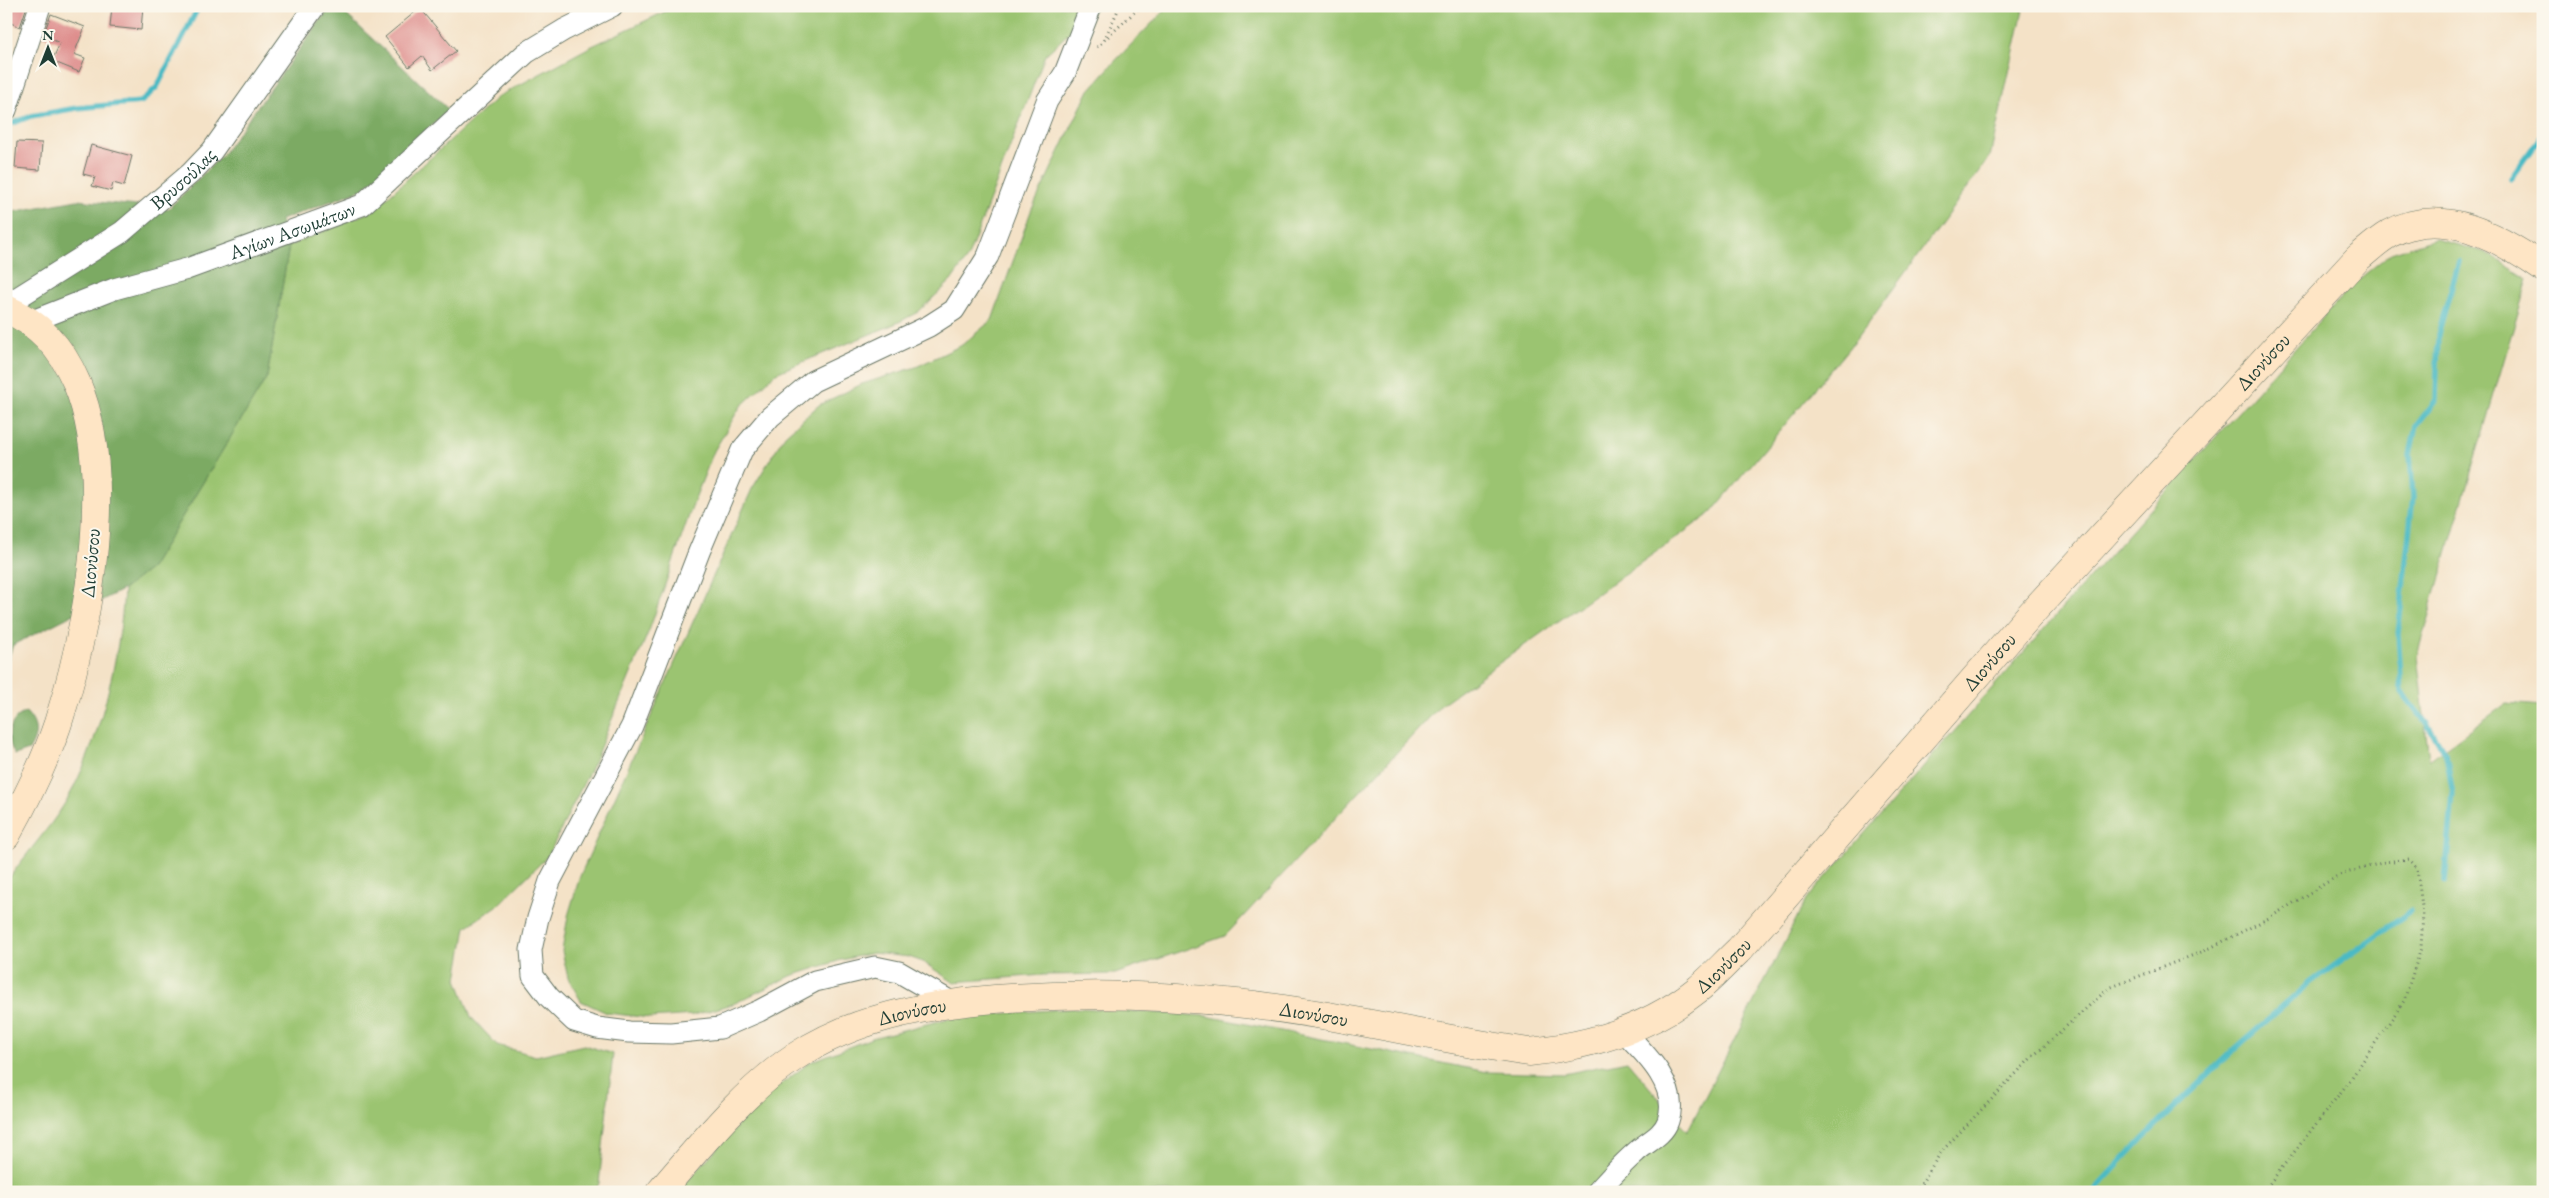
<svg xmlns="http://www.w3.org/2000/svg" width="2549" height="1198" font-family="'EB Garamond',serif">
  <rect width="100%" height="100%" fill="#fbf7ec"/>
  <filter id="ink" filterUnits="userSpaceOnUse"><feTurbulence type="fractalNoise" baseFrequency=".02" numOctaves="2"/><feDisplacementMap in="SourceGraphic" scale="10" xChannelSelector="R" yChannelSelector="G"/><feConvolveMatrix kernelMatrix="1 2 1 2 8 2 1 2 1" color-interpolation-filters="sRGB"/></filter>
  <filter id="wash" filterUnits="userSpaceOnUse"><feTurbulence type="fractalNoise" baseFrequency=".0096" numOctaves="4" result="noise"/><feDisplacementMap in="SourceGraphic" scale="20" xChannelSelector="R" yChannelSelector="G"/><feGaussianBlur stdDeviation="1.12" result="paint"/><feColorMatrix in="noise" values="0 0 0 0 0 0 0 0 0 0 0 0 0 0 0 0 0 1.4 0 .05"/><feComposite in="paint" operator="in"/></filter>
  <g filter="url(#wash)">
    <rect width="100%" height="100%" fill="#f4e2c7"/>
    <path fill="#9bc471" stroke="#5d8052" d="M677,6H1099L1045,55L968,257L951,281L918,312L897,323L776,373L740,407L714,451L694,501L650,628L594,762L548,856L497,906L466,927L457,979L471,1017L497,1045L536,1056L584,1045L613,1054L599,1183L595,1192H6V883C24,855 48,831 65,803C99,747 121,654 124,589L151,568L267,377L289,246L372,211L499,96L590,47Z
      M1169,6H2024L1990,157L1858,337L1711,513L1443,703L1225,936L1115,974L1043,975L953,982L923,962L909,957L873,953L841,960L791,976L733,1004L694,1015L650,1018L607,1013L581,1001L568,978L562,951L568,916L580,876L752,489L785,435L819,405L862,384L916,367L962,345L992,320L1031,211L1089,90L1116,60Z
      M2435,239L2485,252L2528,279L2417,655L2429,760L2507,703L2543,706V1192H677L761,1100L810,1062L872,1038L954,1017L1079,1008L1206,1016L1487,1072L1564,1074L1627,1061L1687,1132L1806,900L2073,596L2353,284L2391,253Z"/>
    <path fill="#7caa63" stroke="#4e744c" d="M331,6H337L449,110L363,189L281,220L289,246L267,377L151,568L124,589L13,645L6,665V213L77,200L168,209L223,154Z
      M26,712C38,725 38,735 29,750L15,755C5,739 8,719 26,712Z"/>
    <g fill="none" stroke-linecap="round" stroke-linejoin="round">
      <path stroke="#4cbac4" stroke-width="5.5" d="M6,126L31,116L77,108L141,102L157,87L199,6
        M2511,178L2543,133
        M2445,882L2453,794L2446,755L2427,724L2402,692L2398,634L2413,497L2410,455L2416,426L2436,400L2438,334L2459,262
        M2093,1192L2143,1138L2228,1055L2311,982L2411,911"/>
    </g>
    <g id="blocks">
      <path fill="#de8c8b" d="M6,6H27L20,27L6,21Z
        M112,6H143L141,30L110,27Z
        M420,8L456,51L432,70L422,56L409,67L385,37Z
        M51,14L85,27L74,54L85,58L79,72L52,61L60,43L43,36Z
        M17,142L42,143L40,170L15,168Z
        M91,145L132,156L124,186L113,183L111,191L92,186L95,177L83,174Z"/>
    </g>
  </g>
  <g filter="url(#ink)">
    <use href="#blocks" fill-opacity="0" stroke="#6a7767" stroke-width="1"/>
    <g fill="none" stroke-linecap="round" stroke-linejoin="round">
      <g stroke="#6a7767" stroke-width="23">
        <g id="minor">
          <path d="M6,110L40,6"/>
          <path id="s1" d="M6,305L122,232L191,173L212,151L315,6"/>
          <path id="s2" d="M30,322L114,289L187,269L362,205L526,53L564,30L612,6"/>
          <path d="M953,1003L899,972L875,967L815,981L759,1011L720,1028L671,1033L629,1032L597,1028L574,1021L549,997L533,976L531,950L538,918L550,881L632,726L699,552L742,450L770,417L813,381L929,326L954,310L988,256L1047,101L1065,73L1091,6"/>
          <path d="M1597,1192C1609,1179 1621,1165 1635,1153C1645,1143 1663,1136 1668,1121C1680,1087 1646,1054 1624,1032"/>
        </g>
      </g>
      <g stroke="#6a7767" stroke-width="29">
        <g id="secondary">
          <path d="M6,309C142,366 93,614 58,723C45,762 26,800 6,836"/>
          <path id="s3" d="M660,1192C698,1148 745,1090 793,1058C853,1018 924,1005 995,999C1074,993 1156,994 1236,1003C1334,1013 1431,1038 1529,1052C1590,1046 1649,1029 1697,990C1712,978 1725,963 1739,950L2028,617L2358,258C2368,250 2377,241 2389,234C2442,204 2500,238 2543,268"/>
        </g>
      </g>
      <path stroke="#6a7767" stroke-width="3" stroke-dasharray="1 4" stroke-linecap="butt" d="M1104,40L1120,6
        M1097,47L1141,6
        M1916,1192L1941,1152L2031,1058L2109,988L2204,951L2269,918L2339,875L2385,862L2409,859L2417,868L2423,914L2421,948L2404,1001L2348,1083L2263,1192"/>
      <use href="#minor" stroke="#fff" stroke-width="21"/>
      <use href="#secondary" stroke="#fee5c5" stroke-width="28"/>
    </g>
  </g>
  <g text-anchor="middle" stroke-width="4" stroke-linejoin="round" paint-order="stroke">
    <g font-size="20" fill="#1f3d34" stroke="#fbf7ec">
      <text dy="7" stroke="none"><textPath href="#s1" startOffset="218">Βρυσούλας</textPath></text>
      <text dy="7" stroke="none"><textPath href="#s2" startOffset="278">Αγίων Ασωμάτων</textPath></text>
      <text dy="7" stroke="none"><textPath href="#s3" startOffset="1968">Διονύσου</textPath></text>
      <text transform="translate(90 563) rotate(-85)" y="7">Διονύσου</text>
      <text dy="7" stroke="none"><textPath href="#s3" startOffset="1562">Διονύσου</textPath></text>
      <text dy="7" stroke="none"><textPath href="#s3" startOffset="1158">Διονύσου</textPath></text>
      <text dy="7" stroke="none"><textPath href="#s3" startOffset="318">Διονύσου</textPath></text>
      <text dy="7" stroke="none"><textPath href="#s3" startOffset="722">Διονύσου</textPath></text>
    </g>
  </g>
  <rect width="2549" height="1198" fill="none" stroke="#fbf7ec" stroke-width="25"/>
  <g transform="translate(48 48)" stroke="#fbf7ec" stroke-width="4" paint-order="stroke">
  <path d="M0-4L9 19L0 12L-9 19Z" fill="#1f3d34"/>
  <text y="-8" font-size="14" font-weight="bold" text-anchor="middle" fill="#1f3d34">N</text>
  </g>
</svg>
